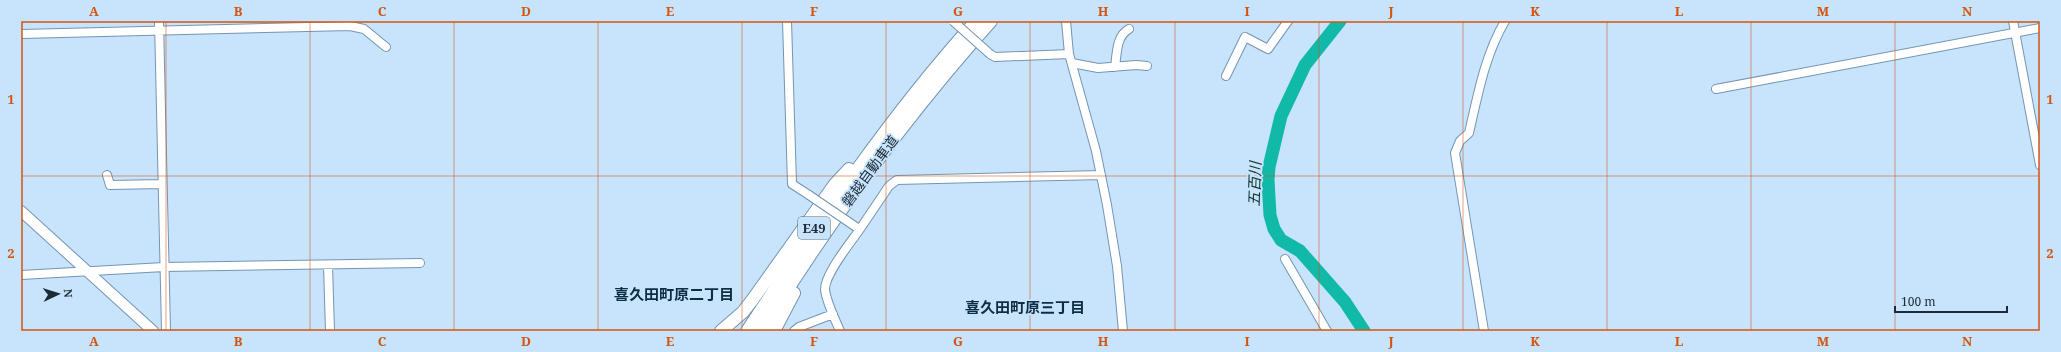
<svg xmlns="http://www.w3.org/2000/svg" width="2061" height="352" font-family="'Noto Serif','Noto Sans JP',serif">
  <rect width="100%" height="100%" fill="#c7e4fc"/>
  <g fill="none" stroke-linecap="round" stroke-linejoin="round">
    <path stroke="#11b9a9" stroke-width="13" d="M1340,21L1305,65L1281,116L1269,167L1268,180L1270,215L1274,229L1281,240L1300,251L1345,302L1364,331"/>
    <g stroke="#7495b2" stroke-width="10">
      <path id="minor" d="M159,21L166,331
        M787,21L792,184L809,195
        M1066,21L1069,54L1096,151L1107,205L1117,266L1123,331
        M2013,21L2040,165
        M21,34L350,26L364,29L386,47
        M990,54L995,57L1069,54
        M1072,63L1098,68L1136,65L1147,66
        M1115,67C1117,54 1116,36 1129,29
        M1226,76L1245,37L1268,49L1288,21
        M1716,89L2040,28
        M107,175L110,185L162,184
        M860,229L889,186L897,180L1101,175
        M1285,259L1327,331
        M328,265L330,331
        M21,275L164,267L420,263
        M794,331L799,327L833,314
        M840,331C835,319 827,304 825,290C824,275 851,242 860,229L856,227
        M1484,331L1455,153L1460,141L1469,133C1478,94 1485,55 1505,21"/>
    </g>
    <g stroke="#7495b2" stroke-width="12">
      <path id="major" d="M21,211L153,331"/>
    </g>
    <g stroke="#7495b2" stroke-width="14">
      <path id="highway" d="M721,331L743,312L753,299L835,184L849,169
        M747,331C818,224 889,117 976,21
        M761,331C829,222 905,117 991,21
        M774,331L794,293"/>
    </g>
    <use href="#minor" stroke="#fff" stroke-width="8"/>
    <use href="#major" stroke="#fff" stroke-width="10"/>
    <use href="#highway" stroke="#fff" stroke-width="12"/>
    <g stroke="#7495b2" stroke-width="10" stroke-linecap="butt">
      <path id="minor-bridge" d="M953,21L990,54
        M809,195L856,227"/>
    </g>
    <use href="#minor-bridge" stroke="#fff" stroke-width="8"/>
  </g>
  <path fill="none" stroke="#d45410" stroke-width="1" stroke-opacity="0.55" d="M166,21V331M310,21V331M454,21V331M598,21V331M742,21V331M886,21V331M1030,21V331M1175,21V331M1319,21V331M1463,21V331M1607,21V331M1751,21V331M1895,21V331M21,176H2040"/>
  <g text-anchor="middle" stroke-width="3.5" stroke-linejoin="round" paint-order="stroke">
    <rect fill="#c7e4fc" stroke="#506271" stroke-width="1" x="798" y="217" width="32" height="22" rx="3"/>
    <g font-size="13" font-weight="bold" fill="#1d2b36">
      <text x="814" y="233">E49</text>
    </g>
    <g font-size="14" fill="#1d2b36" stroke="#c7e4fc">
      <text transform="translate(870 171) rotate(-54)" y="5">磐越自動車道</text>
    </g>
    <g font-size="15" font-style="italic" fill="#173531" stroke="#c7e4fc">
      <text transform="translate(1255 184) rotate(-88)" y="5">五百川</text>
    </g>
    <g font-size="15" font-weight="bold" fill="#0d2d44" stroke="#c7e4fc">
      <text x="674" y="300">喜久田町原二丁目</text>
      <text x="1025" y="313">喜久田町原三丁目</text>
    </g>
  </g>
  <rect width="2061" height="352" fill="none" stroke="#c7e4fc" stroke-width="44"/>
  <g transform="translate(58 294) rotate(86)" stroke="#c7e4fc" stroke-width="3" paint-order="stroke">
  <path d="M0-3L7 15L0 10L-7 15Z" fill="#1d2b36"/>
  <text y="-6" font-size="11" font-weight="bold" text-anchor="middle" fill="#1d2b36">N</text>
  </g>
  <path d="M1895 306v6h112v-6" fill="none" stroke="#1d2b36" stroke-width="2"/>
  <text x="1901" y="306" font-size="12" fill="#1d2b36" stroke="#c7e4fc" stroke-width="3" paint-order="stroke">100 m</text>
  <rect x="22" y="22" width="2017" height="308" fill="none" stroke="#d45410" stroke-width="1.5"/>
  <g font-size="13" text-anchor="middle" font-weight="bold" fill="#d45410">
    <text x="94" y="16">A</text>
    <text x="238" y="16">B</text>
    <text x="382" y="16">C</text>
    <text x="526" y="16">D</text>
    <text x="670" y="16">E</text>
    <text x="814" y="16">F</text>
    <text x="958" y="16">G</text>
    <text x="1103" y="16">H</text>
    <text x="1247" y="16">I</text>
    <text x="1391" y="16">J</text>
    <text x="1535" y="16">K</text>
    <text x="1679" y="16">L</text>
    <text x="1823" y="16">M</text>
    <text x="1967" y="16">N</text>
    <text x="11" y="104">1</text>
    <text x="2050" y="104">1</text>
    <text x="11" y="258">2</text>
    <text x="2050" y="258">2</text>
    <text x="94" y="346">A</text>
    <text x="238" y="346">B</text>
    <text x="382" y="346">C</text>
    <text x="526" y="346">D</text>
    <text x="670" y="346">E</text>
    <text x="814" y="346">F</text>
    <text x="958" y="346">G</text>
    <text x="1103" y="346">H</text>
    <text x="1247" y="346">I</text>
    <text x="1391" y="346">J</text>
    <text x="1535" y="346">K</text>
    <text x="1679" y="346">L</text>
    <text x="1823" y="346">M</text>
    <text x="1967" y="346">N</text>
  </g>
</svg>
